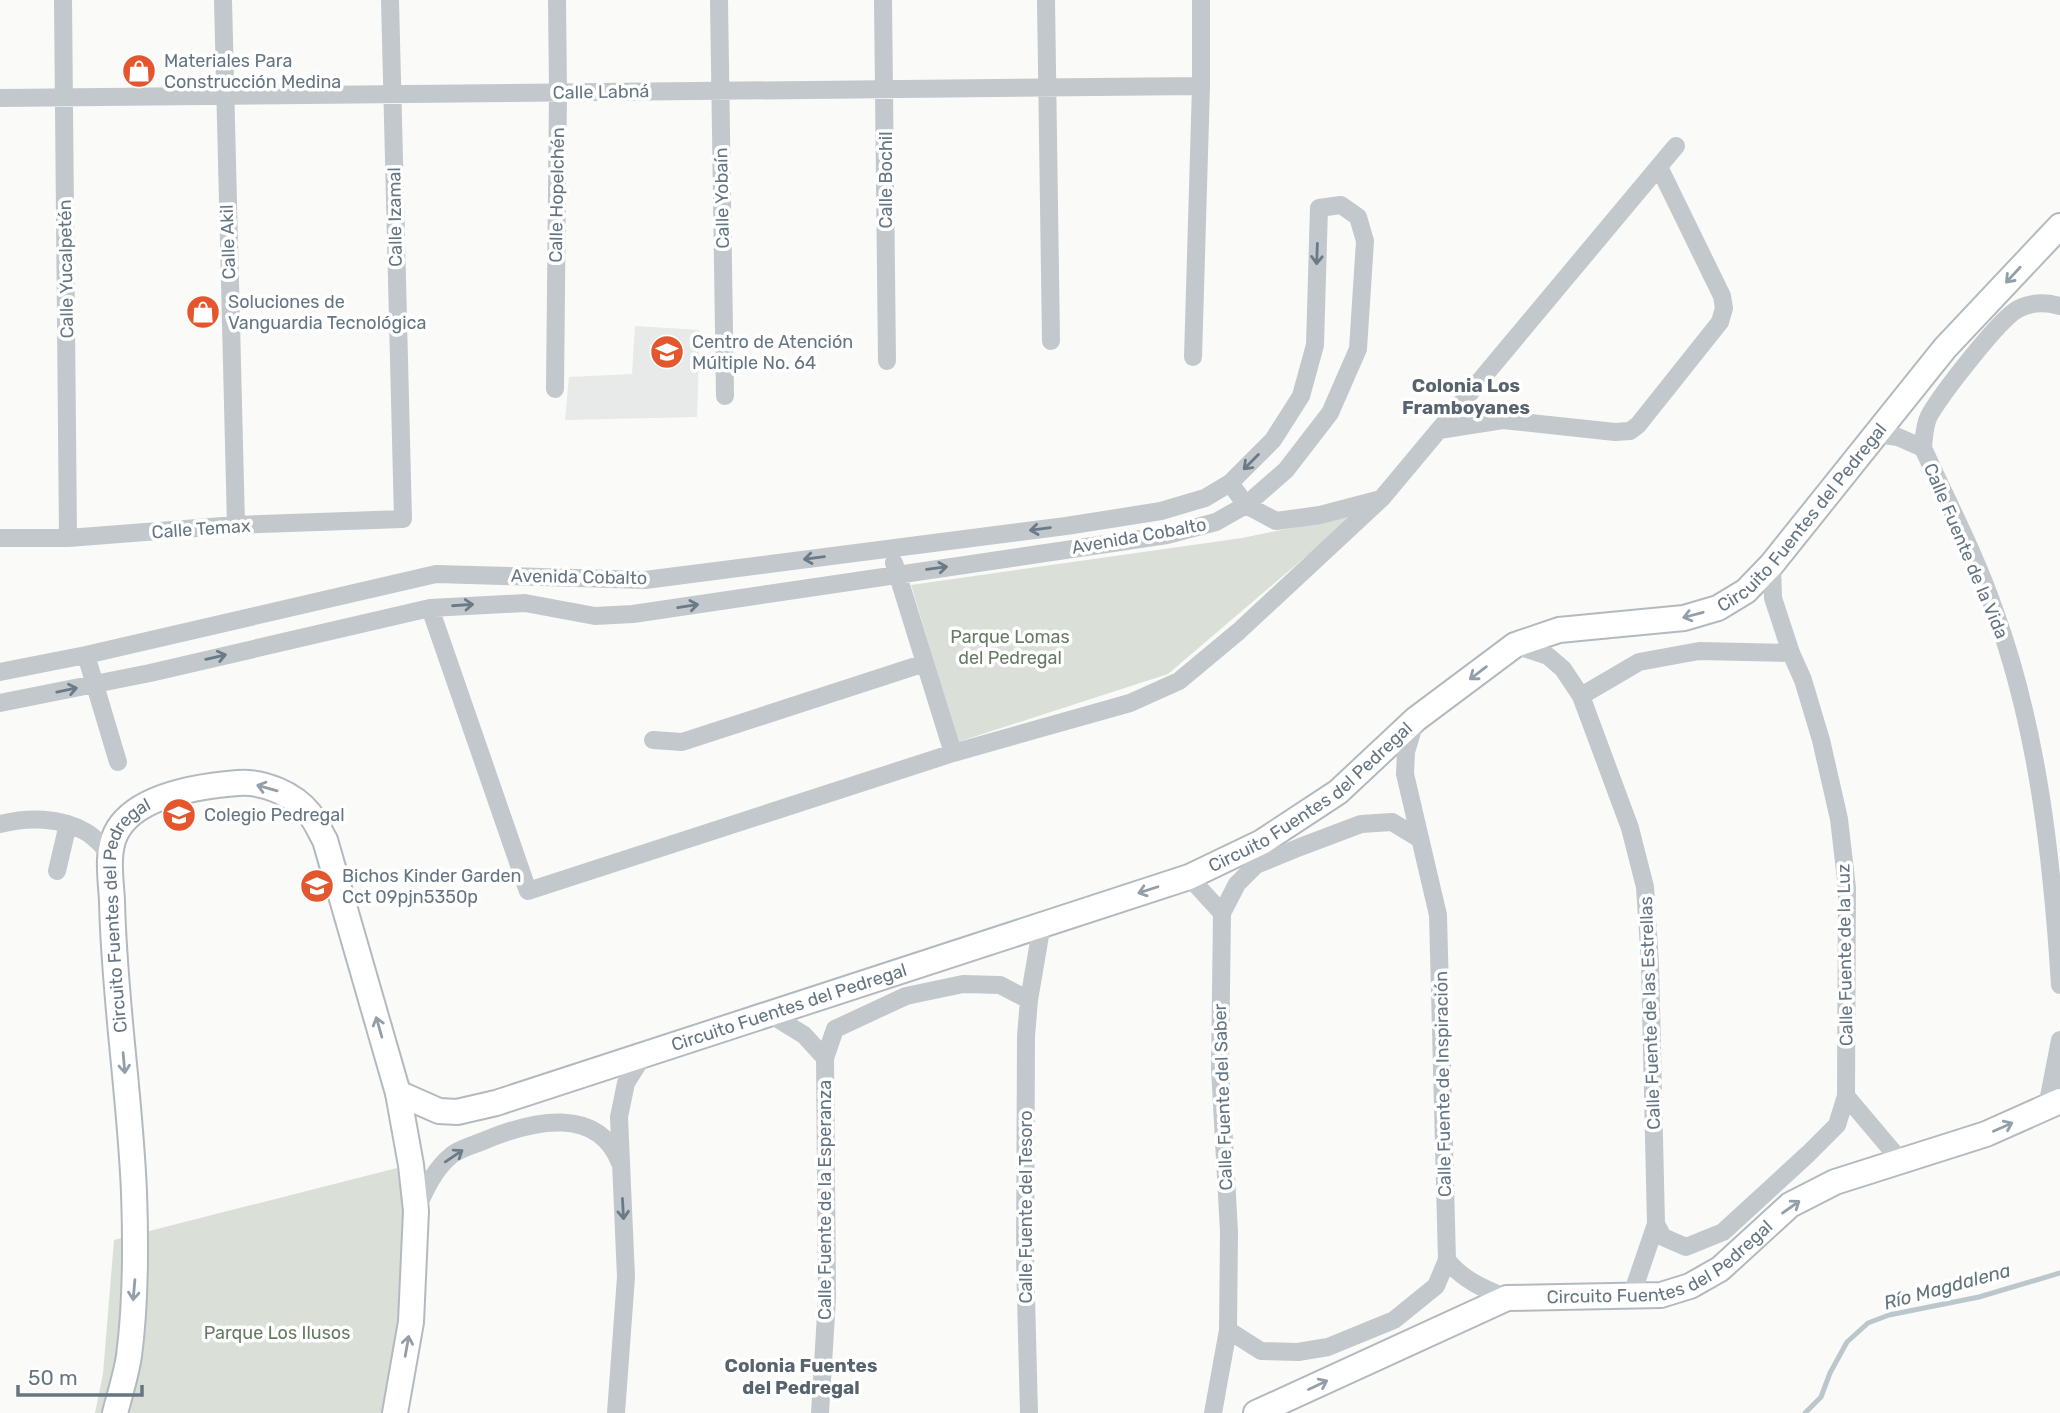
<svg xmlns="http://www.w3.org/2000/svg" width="2060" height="1413" font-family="Rubik,sans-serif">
  <rect width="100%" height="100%" fill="#fafaf8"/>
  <path fill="#e8e9e9" d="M635,326L700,330L697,417L565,420L569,377L632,374Z"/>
  <path fill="#dadfd7" d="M1358,512L1168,674L958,742L911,585L1242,538L1325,521Z
    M397,1168L406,1213L395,1413H95L103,1374L114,1240Z"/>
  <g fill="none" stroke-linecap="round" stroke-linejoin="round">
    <path stroke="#bbc7cb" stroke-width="5" d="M1805,1413L1821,1397L1830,1373L1847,1342L1868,1323L1889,1315L1979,1297L2060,1273"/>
    <g stroke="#b3babf" stroke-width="28">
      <g id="secondary">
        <path id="s1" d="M398,1093L439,1111L457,1112L496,1103L1189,877L1262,842L1338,792L1416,719L1515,645L1559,630L1684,618L1718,608L1746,591L1772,564L1945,348L2060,226"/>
        <path id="s2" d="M115,1413C120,1394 126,1375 129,1356C136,1302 136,1247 134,1192C130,1095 114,998 112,901C111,880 106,853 116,833C135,795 200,786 238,783C263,781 294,794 309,813C316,821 320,832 325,840L398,1093L411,1165L416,1211L411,1322L395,1413"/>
        <path id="s3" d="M1256,1413L1507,1298L1661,1295L1690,1286L1720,1269L1790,1205L1835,1182L1986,1134L2060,1101"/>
      </g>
    </g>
    <path stroke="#c3c8cc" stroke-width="18" d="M63,0L68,538
      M223,0L236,525
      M719,0L725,396
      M883,0L887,361
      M1046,0L1051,341
      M0,98L1201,86
      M1193,357L1201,86V0
      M555,389L558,92L557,0
      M1439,430L1503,420L1615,432L1630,431L1638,425L1720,322L1724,308L1722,296L1659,167
      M1876,434L1898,437L1923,448C1947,501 1975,554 1994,609C2038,729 2052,858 2060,985
      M1923,448C1924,438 1924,426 1929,416C1940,396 1999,319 2018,309C2031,302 2046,302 2060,306
      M1230,483L1246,505L1276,521L1320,515L1377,500
      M0,538H68L236,525L403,519L390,0
      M894,563L953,753
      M1772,564L1773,598L1791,653L1803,680L1821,740L1839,819L1847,888L1846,1096L1900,1160
      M430,608L528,891L953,753L1130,703L1179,681L1239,631L1382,498L1676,146
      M1515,645L1548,656L1563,669L1581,696L1630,828L1645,887L1650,964L1656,1224L1631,1297
      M86,655L118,762
      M0,672L86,655L436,574L645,580L1066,526L1161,511L1205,498L1230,483L1273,440L1301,396L1315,345L1319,208L1341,205L1358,217L1365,241L1358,349L1330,413L1286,470L1246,505L1216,522L1167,535L633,614L595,616L525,603L430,608L150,673L0,703
      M1581,696L1639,662L1699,651L1791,653
      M1416,719L1406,752L1405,774L1438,915L1447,1260C1463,1280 1484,1289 1507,1298
      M653,740L682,742L925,663
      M0,824C28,817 60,817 86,832C95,837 103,847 111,854
      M57,871L68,824
      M1189,877L1222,913
      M770,1014L804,1035L825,1058L827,1298L820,1413
      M825,1058L835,1029L906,996L963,984L1000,985L1029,1000
      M2047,1107L2060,1040
      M417,1208C426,1188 435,1168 453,1154C463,1147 477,1144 488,1139C532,1121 598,1105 620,1163
      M1656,1224L1663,1237L1686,1247L1723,1232L1808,1154L1837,1125L1846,1096
      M1228,1330L1261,1351L1298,1352L1328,1347L1394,1320L1436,1286L1447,1260
      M616,1413L626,1277L619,1117L626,1083L643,1056
      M1029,1413L1025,1258L1026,1036L1029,1000L1042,924
      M1213,1413L1228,1330L1229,1232L1220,1068L1222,913L1237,884L1256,865L1300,847L1361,824L1392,822L1420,839"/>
    <use href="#secondary" stroke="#fff" stroke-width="24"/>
  </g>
  <defs><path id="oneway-shaft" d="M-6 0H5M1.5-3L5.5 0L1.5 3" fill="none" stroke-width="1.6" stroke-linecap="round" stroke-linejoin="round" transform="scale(1.75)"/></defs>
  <g stroke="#6a7a87">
    <use href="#oneway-shaft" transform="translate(1317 254) rotate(92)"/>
    <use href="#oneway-shaft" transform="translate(1251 462) rotate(135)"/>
    <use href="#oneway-shaft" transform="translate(1040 529) rotate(172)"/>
    <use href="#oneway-shaft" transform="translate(814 558) rotate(173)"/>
    <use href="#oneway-shaft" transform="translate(937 568) rotate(-8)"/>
    <use href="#oneway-shaft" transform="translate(463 605) rotate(-4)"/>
    <use href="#oneway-shaft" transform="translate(688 606) rotate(-9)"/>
    <use href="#oneway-shaft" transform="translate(216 657) rotate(-13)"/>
    <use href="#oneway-shaft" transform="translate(67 690) rotate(-12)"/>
    <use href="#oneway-shaft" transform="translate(454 1156) rotate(-34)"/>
    <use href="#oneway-shaft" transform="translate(623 1209) rotate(87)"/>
  </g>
  <g stroke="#939fa8">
    <use href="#oneway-shaft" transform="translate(2013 275) rotate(133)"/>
    <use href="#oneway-shaft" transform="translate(1693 615) rotate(165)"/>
    <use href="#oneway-shaft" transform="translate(1478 673) rotate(143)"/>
    <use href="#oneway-shaft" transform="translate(267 788) rotate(-164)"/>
    <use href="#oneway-shaft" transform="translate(1148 890) rotate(162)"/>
    <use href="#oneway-shaft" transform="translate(379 1027) rotate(-106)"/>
    <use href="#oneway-shaft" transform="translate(124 1063) rotate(85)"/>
    <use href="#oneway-shaft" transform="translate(2003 1127) rotate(-24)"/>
    <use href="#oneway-shaft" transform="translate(1791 1207) rotate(-35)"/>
    <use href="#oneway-shaft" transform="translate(134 1290) rotate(95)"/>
    <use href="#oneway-shaft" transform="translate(407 1346) rotate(-80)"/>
    <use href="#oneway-shaft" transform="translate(1318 1385) rotate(-25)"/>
  </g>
  <defs>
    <g id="shop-disc" transform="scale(1.75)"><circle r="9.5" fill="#e4572e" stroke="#fff"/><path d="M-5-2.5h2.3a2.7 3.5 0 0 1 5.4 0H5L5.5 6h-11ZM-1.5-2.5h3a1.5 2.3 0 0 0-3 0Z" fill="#fff"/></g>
    <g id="school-disc" transform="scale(1.75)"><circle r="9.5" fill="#e4572e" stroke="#fff"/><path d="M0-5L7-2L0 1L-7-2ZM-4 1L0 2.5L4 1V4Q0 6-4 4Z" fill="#fff"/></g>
  </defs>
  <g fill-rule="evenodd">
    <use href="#shop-disc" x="139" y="71"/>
    <use href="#shop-disc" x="203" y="312"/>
    <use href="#school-disc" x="667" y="352"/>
    <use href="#school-disc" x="179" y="815"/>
    <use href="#school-disc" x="317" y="886"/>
  </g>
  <g text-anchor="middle" stroke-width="7" stroke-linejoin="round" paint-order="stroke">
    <g font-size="18" fill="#657683" stroke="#fff" text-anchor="start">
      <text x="164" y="67">Materiales Para<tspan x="164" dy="21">Construcción Medina</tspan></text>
      <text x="228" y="308">Soluciones de<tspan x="228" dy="21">Vanguardia Tecnológica</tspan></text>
      <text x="692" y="348">Centro de Atención<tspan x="692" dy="21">Múltiple No. 64</tspan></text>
      <text x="204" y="821">Colegio Pedregal</text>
      <text x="342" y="882">Bichos Kinder Garden<tspan x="342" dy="21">Cct 09pjn5350p</tspan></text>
    </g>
    <g font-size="18" fill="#657683" stroke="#fff">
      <text transform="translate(601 92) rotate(-1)" y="6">Calle Labná</text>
      <text transform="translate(886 180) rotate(-90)" y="6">Calle Bochil</text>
      <text transform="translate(557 195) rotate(-89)" y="6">Calle Hopelchén</text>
      <text transform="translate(722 198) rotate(-91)" y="6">Calle Yobaín</text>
      <text transform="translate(395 217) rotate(-91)" y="6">Calle Izamal</text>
      <text transform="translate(228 242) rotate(-92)" y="6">Calle Akil</text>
      <text transform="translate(66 269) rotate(-91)" y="6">Calle Yucalpetén</text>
      <text dy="6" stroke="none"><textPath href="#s1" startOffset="1566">Circuito Fuentes del Pedregal</textPath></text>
      <text transform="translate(201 529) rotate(-4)" y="6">Calle Temax</text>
      <text transform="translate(1139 536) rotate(-10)" y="6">Avenida Cobalto</text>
      <text transform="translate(1966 551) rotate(67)" y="6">Calle Fuente de la Vida</text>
      <text transform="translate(579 577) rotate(1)" y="6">Avenida Cobalto</text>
      <text dy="6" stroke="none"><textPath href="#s1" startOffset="978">Circuito Fuentes del Pedregal</textPath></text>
      <text dy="6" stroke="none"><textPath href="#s2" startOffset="506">Circuito Fuentes del Pedregal</textPath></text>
      <text transform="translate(1845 955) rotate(-91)" y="6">Calle Fuente de la Luz</text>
      <text dy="6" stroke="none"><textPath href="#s1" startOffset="411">Circuito Fuentes del Pedregal</textPath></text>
      <text transform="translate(1650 1013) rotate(-92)" y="6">Calle Fuente de las Estrellas</text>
      <text transform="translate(1443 1084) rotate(-91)" y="6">Calle Fuente de Inspiración</text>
      <text transform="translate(1223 1097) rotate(-92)" y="6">Calle Fuente del Saber</text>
      <text transform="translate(825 1200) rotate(-90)" y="6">Calle Fuente de la Esperanza</text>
      <text transform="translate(1026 1207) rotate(-90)" y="6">Calle Fuente del Tesoro</text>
      <text dy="6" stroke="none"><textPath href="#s3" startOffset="439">Circuito Fuentes del Pedregal</textPath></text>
    </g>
    <g font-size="18" fill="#687a64" stroke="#fff">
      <text x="1010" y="643">Parque Lomas<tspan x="1010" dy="21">del Pedregal</tspan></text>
      <text x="277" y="1339">Parque Los Ilusos</text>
    </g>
    <g font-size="19" font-weight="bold" fill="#57646e" stroke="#fff">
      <text x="1466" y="392">Colonia Los<tspan x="1466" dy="22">Framboyanes</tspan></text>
      <text x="801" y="1372">Colonia Fuentes<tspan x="801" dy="22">del Pedregal</tspan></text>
    </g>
    <g font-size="19" font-style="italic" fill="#60757c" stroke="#fff">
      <text transform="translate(1947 1286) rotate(-15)" y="7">Río Magdalena</text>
    </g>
  </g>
  <path d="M18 1385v10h124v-10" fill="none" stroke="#657683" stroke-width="3.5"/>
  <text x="28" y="1385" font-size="21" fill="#657683" stroke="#ffffff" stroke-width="5" paint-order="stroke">50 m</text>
</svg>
